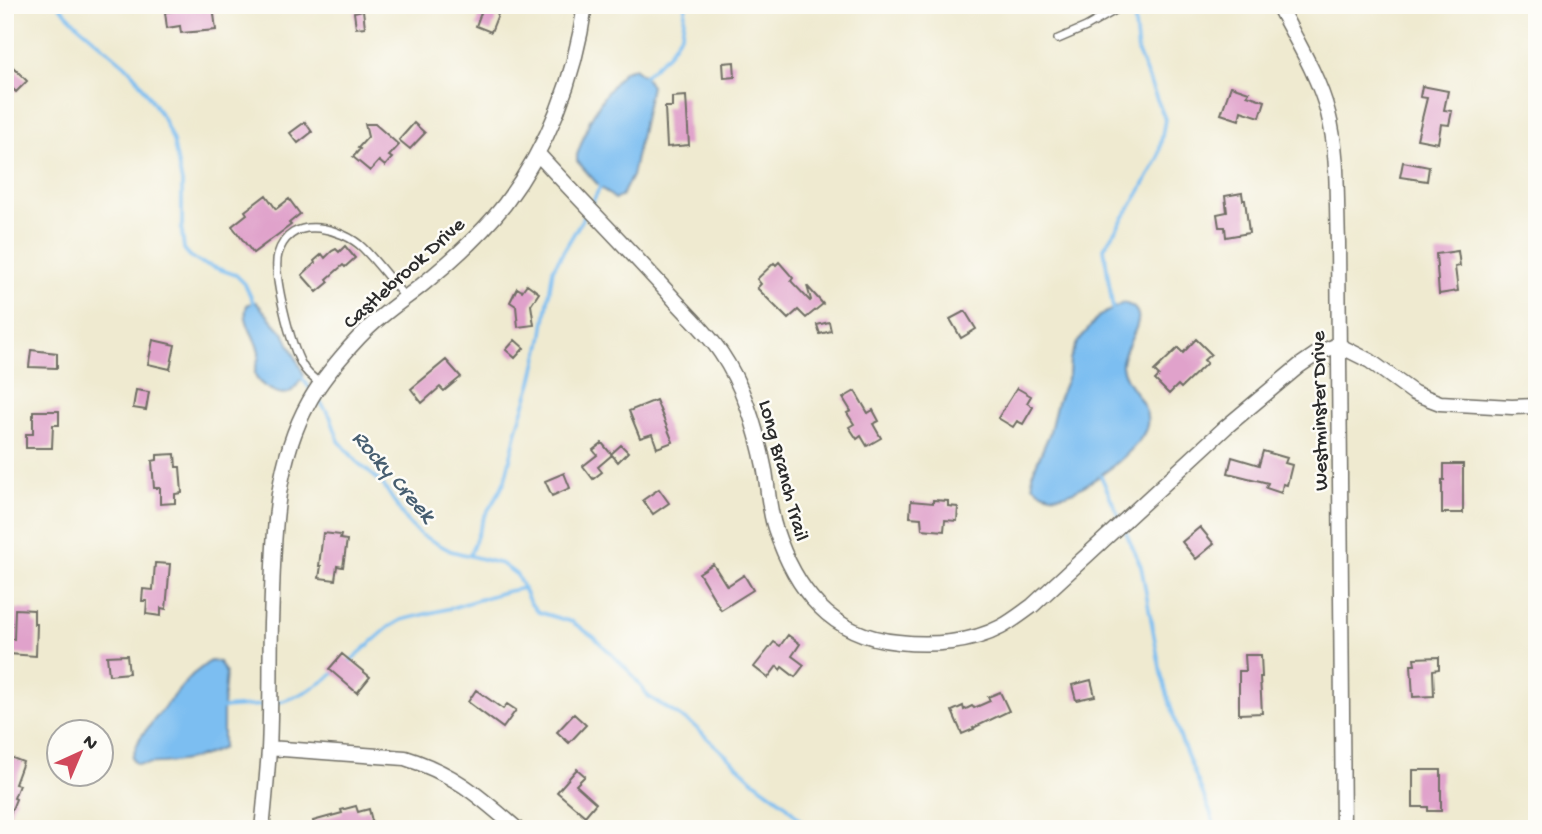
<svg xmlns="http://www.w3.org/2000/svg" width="1542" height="834" font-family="'Gochi Hand',sans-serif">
  <rect width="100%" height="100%" fill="#fdfcf7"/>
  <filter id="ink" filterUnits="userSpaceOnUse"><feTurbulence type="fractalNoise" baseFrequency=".0143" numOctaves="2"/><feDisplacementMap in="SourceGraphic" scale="14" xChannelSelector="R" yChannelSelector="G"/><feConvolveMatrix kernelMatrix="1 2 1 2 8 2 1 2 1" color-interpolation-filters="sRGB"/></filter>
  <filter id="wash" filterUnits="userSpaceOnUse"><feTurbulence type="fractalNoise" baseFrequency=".00686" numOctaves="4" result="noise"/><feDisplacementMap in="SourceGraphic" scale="28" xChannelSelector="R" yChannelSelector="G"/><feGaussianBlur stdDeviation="1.57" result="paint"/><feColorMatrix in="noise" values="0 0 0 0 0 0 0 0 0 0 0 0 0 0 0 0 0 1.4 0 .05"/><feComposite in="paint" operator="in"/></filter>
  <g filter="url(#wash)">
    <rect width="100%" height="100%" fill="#efead0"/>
    <path fill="#7cbef1" stroke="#54748e" stroke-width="2" d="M634,68L644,76L651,86L632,176L621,197L615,199L600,187L577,161V155L590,120L604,96L624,71Z
      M253,302H256L285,335L304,375C300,380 296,389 290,392C281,398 257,385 255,374C254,366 260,360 259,352C256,336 241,322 247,305Z
      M1123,303C1159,312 1120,346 1122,366C1125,388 1151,401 1147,425C1143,448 1085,491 1062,495C1050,497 1041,493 1033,485L1032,474L1049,435L1057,402L1069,374L1070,359L1077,343L1098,317Z
      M210,661L219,662L226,673L223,707V748C191,762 172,763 138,764L134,762L132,757L140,738L166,705L192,675Z"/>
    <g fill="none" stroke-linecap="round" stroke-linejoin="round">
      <path stroke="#7cbef1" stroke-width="3.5" d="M58,5L79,26L125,65L137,78L163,118L173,141L182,183V233L184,249L190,256L199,262L236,275L245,284L255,306
        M643,77L667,55L682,33L686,5
        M592,203L601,185
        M1113,310L1104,248L1138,195L1158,159L1165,119L1138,53L1133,5
        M299,374L311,390
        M316,396L330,416L339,441L357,462L382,483L408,523L421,535L451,551L502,564L517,575L530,603L538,612L572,622L594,637L630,672L649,697L692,724L753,780L784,803L804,824L813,829
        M1101,476L1120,519
        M1123,526L1141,566L1161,673L1180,737L1211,814L1215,829
        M470,555L484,517L500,491L505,480L518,426L532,382L542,340L553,269L586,213
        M349,662L389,627L401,620L451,608L504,592L524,588
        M273,704C296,698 319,686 337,671
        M221,708L265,705"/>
    </g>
    <g id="blocks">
      <path fill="#e0a2cb" d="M484,5H498L497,8L500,9L491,32L476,26Z
        M213,6L216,30L181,33L180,26L167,28L165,12Z
        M363,10L365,27L356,28L354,12Z
        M5,59L27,81L16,92L5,81Z
        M734,62L735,77L724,78L723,63Z
        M1231,86L1249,92L1247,95L1265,101L1260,117L1241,111L1239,120L1221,114Z
        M1422,86L1448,91L1444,110L1452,111L1449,125L1441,124L1438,143L1417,139L1427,98L1420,97Z
        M686,96L689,145L667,147L665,107H672V97Z
        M305,122L312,132L298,143L290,133Z
        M414,123L425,133L410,149L399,140Z
        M365,124H375L399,145L389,156L392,158L385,166L379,161L370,171L353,157L360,149L358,148L368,137Z
        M1403,162L1429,167L1427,181L1400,177Z
        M1242,193L1243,200H1245L1249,233L1226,237L1225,227H1219L1217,214L1227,212L1225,196Z
        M266,195L276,209L289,199L300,214L289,223L291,225L253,253L232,226L247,214L245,211Z
        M345,246L355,258L345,267L343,265L327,279L329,282L317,292L302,275L315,263L314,261L322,254L325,258L332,251L336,249L339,252Z
        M1458,251L1460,266L1455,267L1458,291L1439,294L1436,254Z
        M779,262L793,278L791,281L810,301L811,300L807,286L823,304L806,318L798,310L788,319L757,288L761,284L757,279L774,263L776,265Z
        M527,284L539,293L531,305L534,325L518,327L516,306L510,302L517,288L522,291Z
        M965,311L976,329L961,338L950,319Z
        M829,322L831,331L820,334L817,325Z
        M1196,339L1211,354L1204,360L1207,363L1181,388L1178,385L1169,394L1155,380L1159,376L1154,371L1178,348L1183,353Z
        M153,340L175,345L170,369L148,364Z
        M515,340L524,348L515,358L506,350Z
        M31,350L57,353V368L29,367Z
        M446,360L461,377L444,391L440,387L422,403L411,389Z
        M1017,388L1031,396L1027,403L1033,407L1023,424L1017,421L1013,427L998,418Z
        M136,390L149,392L146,410L133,408Z
        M855,391L868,413L873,410L879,421L873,424L881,438L867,446L861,436L857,439L849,427L854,424L847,413L851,411L843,398Z
        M656,400L673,442L657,448L652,434L640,438L629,411Z
        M33,411H59V425H53L52,448H26V434H33Z
        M602,443L611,454L621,445L628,452L618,462L612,455L598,467L602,472L593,479L583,466L597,455L593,450Z
        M1263,451L1287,458L1285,463L1292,465L1287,485L1283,484L1281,493L1266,488L1268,483L1228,473L1232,457L1259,465Z
        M175,454L176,467H180L182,493L175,494V503L160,504V488H154L152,461L157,460V455Z
        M1444,464H1463V513H1442V480H1444Z
        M564,473L570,488L552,496L545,481Z
        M659,489L669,503L653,514L643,500Z
        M933,500L948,501V506L958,507L957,521L945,520L944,531L922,529L921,518L910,517L911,501L933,503Z
        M1200,527L1214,544L1196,559L1182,542Z
        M323,533L341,535L340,539L347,540L343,567L337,566L335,580L319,578L321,566H319Z
        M155,563L170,564L166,609L161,608V616L146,614L147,601H142L143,589L153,590Z
        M713,564L727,586L744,575L753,590L721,610L699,573Z
        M15,609L34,610V624H37L36,656L9,654V639H14Z
        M788,635L800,644L792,656L804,665L795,677L782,667L780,670L777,666L768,678L754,667L774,642L780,646Z
        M342,654L370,677L357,693L329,669Z
        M127,655L129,673L109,675L107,656Z
        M1245,655H1261L1262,677H1260L1262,713L1239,714V671H1246Z
        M1439,657V669L1433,670L1434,696L1413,697L1411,665H1415L1414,658Z
        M1091,680L1095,696L1076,700L1072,685Z
        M476,690L503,709L507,704L516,710L503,728L468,702Z
        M1000,692L1009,711L973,728L974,729L962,734L952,711L963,706L964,710L972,706L974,708L990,701L988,697Z
        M574,714L586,725L569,743L557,732Z
        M5,755L23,762L15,784L19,785L14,798L16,799L6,824Z
        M577,769L585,776L576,785L596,803L585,816L557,792Z
        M1413,770H1441V811H1428V807H1413Z
        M356,806L358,812L369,809L373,825L362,829H315L313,821L342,813L341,810Z"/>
    </g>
  </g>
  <g filter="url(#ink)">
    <use href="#blocks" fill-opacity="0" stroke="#706e65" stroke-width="2"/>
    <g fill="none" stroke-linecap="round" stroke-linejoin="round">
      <g stroke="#706e65" stroke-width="10">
        <path id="service" d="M1058,39L1086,27L1124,5
          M321,384C314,379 306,373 302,365C291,346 272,274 278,254C284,234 299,226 319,228C334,230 352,237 363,248C378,263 391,281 405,297"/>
      </g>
      <g stroke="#706e65" stroke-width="17">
        <path id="minor" d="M1278,5C1295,38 1319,77 1328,113C1339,154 1336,199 1338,242L1343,829
          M538,154C582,202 628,248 672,297C688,315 707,332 721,353C744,387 757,430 765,471C768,489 769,510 775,528C795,589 830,636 898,642C932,646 971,643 1001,627C1012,621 1022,613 1032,606L1226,427L1299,366L1318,353L1338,345L1370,361L1414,393L1440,403L1512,407L1537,406
          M269,748L405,758C454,773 479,796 517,829
          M262,829C265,802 267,776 269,750C271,708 270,665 271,623C274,549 271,469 309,402C322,378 356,338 376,321C391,308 407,297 422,285C449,263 484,231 505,204C549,145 575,77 585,5"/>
      </g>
      <use href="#service" stroke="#fff" stroke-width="7"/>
      <use href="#minor" stroke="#fff" stroke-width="14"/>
    </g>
  </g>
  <g text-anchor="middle" stroke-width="5" stroke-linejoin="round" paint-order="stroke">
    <g font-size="21" fill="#2b2b2b" stroke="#fdfcf7">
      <text transform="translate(403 272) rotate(-42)" y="7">Castlebrook Drive</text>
      <text transform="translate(1318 411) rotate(-91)" y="7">Westminster Drive</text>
      <text transform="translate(785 470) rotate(75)" y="7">Long Branch Trail</text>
    </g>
    <g font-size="23" font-style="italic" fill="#475e70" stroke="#fdfcf7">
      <text transform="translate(395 475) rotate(49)" y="8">Rocky Creek</text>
    </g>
  </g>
  <rect width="1542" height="834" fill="none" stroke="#fdfcf7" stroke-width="28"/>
  <g transform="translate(80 753) rotate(44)"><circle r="33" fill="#fdfcf7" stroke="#a9a8a5" stroke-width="2"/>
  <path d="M0-5L12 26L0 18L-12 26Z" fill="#d1495b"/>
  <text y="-10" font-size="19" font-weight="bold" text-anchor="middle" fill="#2b2b2b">N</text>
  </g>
</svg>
